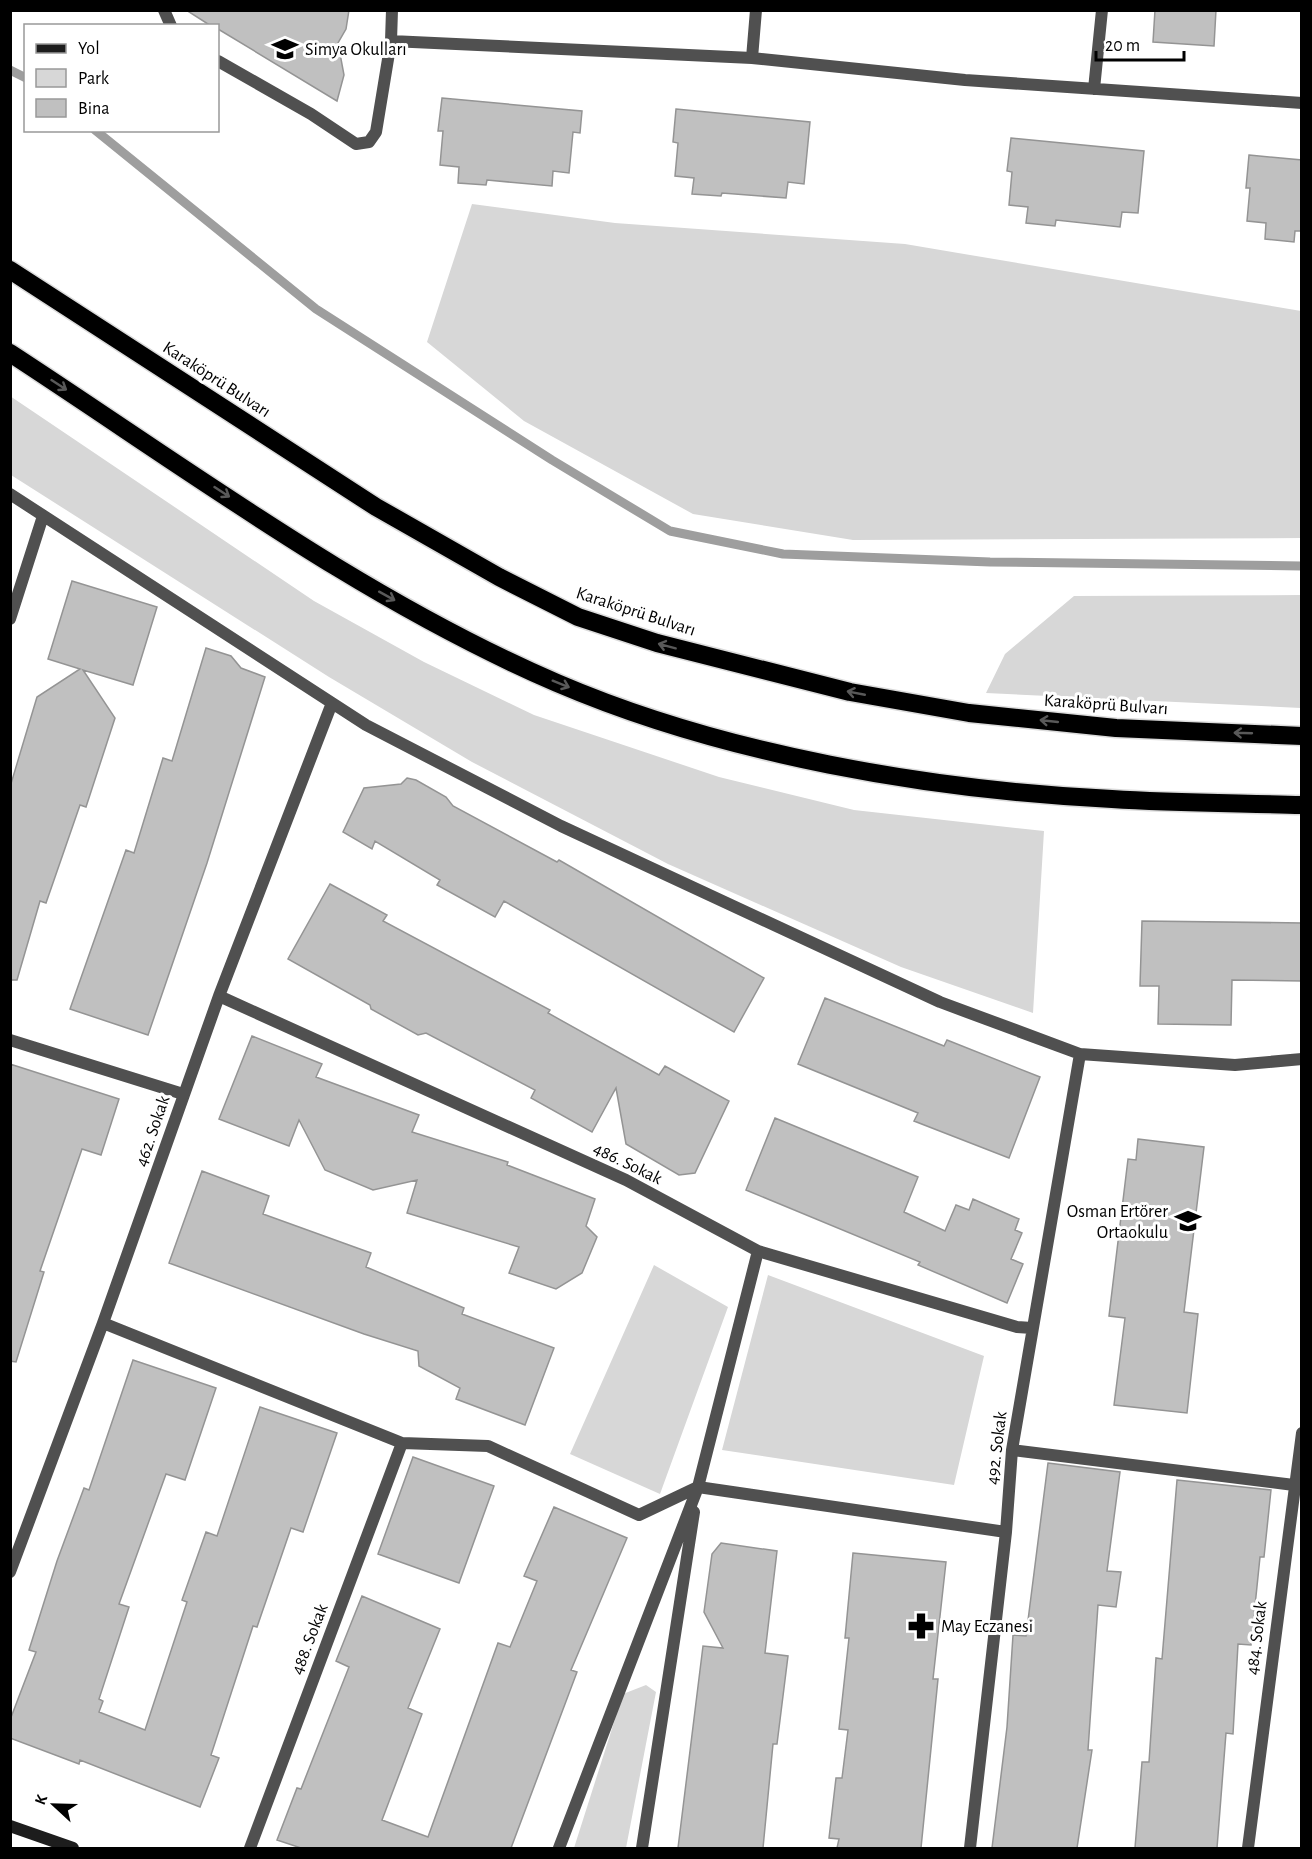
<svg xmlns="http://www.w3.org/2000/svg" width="1312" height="1859" font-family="'Alegreya Sans',sans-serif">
  <rect width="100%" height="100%" fill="#fff"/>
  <path fill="#d7d7d7" d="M472,204L615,223L905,244L1301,311V538L853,540L693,514L524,421L427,342Z
    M10,396L314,601L424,662L534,715L719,777L854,810L1044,831L1033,1013L901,967L668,864L472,762L329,677L11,475Z
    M1301,595V708L986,693L1005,654L1074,596Z
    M654,1265L728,1307L660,1494L570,1454Z
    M768,1275L984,1356L954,1485L722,1450Z
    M646,1685L656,1692L626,1848H574L623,1694Z"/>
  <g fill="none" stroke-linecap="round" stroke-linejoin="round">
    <path stroke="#9e9e9e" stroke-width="9" d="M10,70L26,78
      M95,130L316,309L552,460L670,531L783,554L990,562L1302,566"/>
  </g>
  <path fill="#c0c0c0" stroke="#949494" stroke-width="1.5" d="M186,10H349L346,29L338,43L344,75L337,101L218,29V26H211Z
    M1155,10H1216L1214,46L1153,42Z
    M442,98L582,111L580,133L573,132L569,173L553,171L552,186L487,180L486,185L458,183L459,167L440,165L443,131H438Z
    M676,109L810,122L804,184L788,182L786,198L722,193L721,196L692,194L694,178L675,176L678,143L673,142Z
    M1011,138L1144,151L1138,213L1122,212L1120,227L1056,220L1055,226L1026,223L1028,207L1009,205L1012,172L1007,171Z
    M1249,155L1302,160V231H1295L1294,242L1265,239L1266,223L1247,221L1250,188H1246Z
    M72,581L157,607L133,685L83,670L115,718L86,807L80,805L46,903L40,901L17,980H10V787L37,697L80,669L48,659Z
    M206,648L231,656L241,668L265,677L207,863L148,1035L70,1009L126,850L134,853L163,758L172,761Z
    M407,778L416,780L446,797L453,806L557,862L559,860L764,978L734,1032L504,901L495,917L437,885L440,880L375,841L372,849L343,832L364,788L401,784Z
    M330,884L387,915L383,921L550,1010L548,1013L659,1075L665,1066L729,1101L695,1173L679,1175L626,1144L616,1088L592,1132L531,1098L535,1090L426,1033L418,1035L371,1009L370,1005L288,959Z
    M1142,921L1302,923V981L1232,980L1231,1025L1158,1024L1159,986H1140Z
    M825,998L944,1046L947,1040L1040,1077L1009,1158L914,1121L918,1113L798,1064Z
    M252,1036L322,1064L316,1077L419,1115L412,1132L508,1162L507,1165L595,1199L586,1226L597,1237L582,1273L556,1289L509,1273L519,1247L407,1213L417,1180L373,1190L325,1170L299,1120L289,1146L219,1119Z
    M10,1064L119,1099L101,1155L82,1149L40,1271L44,1272L16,1362L10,1361Z
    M775,1118L918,1177L904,1212L945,1231L956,1205L969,1210L973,1199L1019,1219L1015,1230L1022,1233L1011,1259L1023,1264L1007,1303L918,1265L920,1262L746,1190Z
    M1138,1139L1204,1147L1184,1312L1198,1314L1187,1413L1114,1405L1125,1318L1109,1316L1128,1159L1136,1160Z
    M202,1171L269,1196L263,1214L371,1253L366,1267L464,1308L462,1314L554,1348L525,1425L456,1399L460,1388L419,1366L418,1351L364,1334L169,1263Z
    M133,1360L216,1388L185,1480L166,1474L119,1604L129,1607L99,1699L103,1701L99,1712L145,1730L187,1602L182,1600L206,1532L217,1536L260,1407L337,1433L303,1532L291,1528L257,1627L253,1626L211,1755L219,1758L200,1807L80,1760L79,1764L10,1738V1720L36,1652L29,1650L57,1561L84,1488L89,1490Z
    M413,1457L494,1486L459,1583L378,1554Z
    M1048,1463L1120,1472L1107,1571L1121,1572L1116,1607L1098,1605L1088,1750H1092L1077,1848H992L1007,1727L1013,1635L1026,1636Z
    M1177,1480L1271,1490L1264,1557H1260L1251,1645L1238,1644L1233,1734L1226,1733L1217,1848H1135L1142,1762H1149L1156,1658L1162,1659Z
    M554,1507L627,1538L571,1670L577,1672L511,1848H301L277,1840L297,1788L301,1789L349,1667L336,1661L362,1596L440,1629L408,1708L422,1714L382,1820L428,1837L498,1643L510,1647L537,1581L524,1576Z
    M721,1543L777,1551L765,1653L788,1656L777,1744H773L763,1848H678L703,1646L723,1648L704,1612L712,1554Z
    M853,1553L946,1562L933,1679H938L921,1848H837L839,1839L829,1838L836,1778H842L848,1730L839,1729L849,1638H845Z"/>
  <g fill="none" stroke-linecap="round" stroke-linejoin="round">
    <g stroke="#dbdbdb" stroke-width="21">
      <path id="highway" d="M10,270L376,507L499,577L578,617L657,643L850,692L969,713L1116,728L1302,736
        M10,353C188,469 362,599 557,683C725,755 930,790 1112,799C1175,803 1238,803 1302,805"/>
    </g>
    <path stroke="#505050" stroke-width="12" d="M164,10L171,26
      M391,41L752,58L965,80L1302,103
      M752,58L756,10
      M218,61L311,114L356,144L369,142L376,132L391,41L392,10
      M1094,89L1102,10
      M10,494L366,725L561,826L940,1002L1080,1054L1235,1065L1302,1059
      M10,619L43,516
      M219,996L626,1180L758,1251L1017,1327L1032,1328
      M10,1040L183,1094
      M103,1323L402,1443L488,1446L639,1515L698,1487L1006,1532
      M1012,1450L1294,1485
      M10,1572L103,1323L219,996L332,703
      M250,1848L402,1443
      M559,1848L698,1487L758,1251
      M642,1848L694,1512
      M970,1848L1006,1532L1012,1450L1080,1054
      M1248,1848L1302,1433"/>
    <path stroke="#1d1d1d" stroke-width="12" d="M10,1826L73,1848"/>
    <use href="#highway" stroke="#000" stroke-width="18"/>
  </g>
  <defs><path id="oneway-shaft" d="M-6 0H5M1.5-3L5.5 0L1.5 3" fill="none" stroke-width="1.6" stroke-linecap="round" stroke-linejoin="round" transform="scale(1.5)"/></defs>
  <g stroke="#595959">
    <use href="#oneway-shaft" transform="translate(59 385) rotate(33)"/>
    <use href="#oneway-shaft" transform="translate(222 492) rotate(33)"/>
    <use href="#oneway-shaft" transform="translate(387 596) rotate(29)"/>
    <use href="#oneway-shaft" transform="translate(667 646) rotate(-165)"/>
    <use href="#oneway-shaft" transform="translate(561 684) rotate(22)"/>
    <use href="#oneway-shaft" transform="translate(856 693) rotate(-169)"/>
    <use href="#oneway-shaft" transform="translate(1049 721) rotate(-174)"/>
    <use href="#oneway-shaft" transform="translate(1243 733) rotate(-178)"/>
  </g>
  <defs>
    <g id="school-bare" transform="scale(2.07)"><path d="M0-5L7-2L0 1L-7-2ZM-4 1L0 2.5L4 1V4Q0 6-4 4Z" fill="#000" stroke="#fff" stroke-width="2.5" paint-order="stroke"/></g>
    <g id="pharmacy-bare" transform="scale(2.07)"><path d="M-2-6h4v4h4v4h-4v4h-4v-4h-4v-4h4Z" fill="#000" stroke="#fff" stroke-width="2.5" paint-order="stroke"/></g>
  </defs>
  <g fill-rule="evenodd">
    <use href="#school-bare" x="285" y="49"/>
    <use href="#school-bare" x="1188" y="1221"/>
    <use href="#pharmacy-bare" x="921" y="1626"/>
  </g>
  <g text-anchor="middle" stroke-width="6" stroke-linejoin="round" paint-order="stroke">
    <g font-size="18" fill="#000" stroke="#fff" text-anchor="start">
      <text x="305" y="55">Simya Okulları</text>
      <text x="1168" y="1217" text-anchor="end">Osman Ertörer<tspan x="1168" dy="21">Ortaokulu</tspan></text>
      <text x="941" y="1632">May Eczanesi</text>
    </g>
    <g font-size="18" fill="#000" stroke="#fff">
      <text transform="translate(217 379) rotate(33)" y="6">Karaköprü Bulvarı</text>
      <text transform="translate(636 611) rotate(18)" y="6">Karaköprü Bulvarı</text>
      <text transform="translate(1106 704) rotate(4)" y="6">Karaköprü Bulvarı</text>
      <text transform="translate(152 1131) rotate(-71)" y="6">462. Sokak</text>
      <text transform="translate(628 1163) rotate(26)" y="6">486. Sokak</text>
      <text transform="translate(996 1448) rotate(-83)" y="6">492. Sokak</text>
      <text transform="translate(1256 1638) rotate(-83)" y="6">484. Sokak</text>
      <text transform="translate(309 1639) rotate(-69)" y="6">488. Sokak</text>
    </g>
  </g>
  <rect width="1312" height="1859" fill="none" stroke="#000000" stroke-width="24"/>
  <rect x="24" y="24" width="195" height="108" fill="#ffffff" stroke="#999999" stroke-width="1.5"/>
  <rect x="36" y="44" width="30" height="9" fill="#1d1d1d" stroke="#999999" stroke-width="1.5"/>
  <text x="78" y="54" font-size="18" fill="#000000">Yol</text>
  <rect x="36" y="69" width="30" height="18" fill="#d7d7d7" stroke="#999999" stroke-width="1.5"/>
  <text x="78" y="84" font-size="18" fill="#000000">Park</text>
  <rect x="36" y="99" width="30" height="18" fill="#c0c0c0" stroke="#999999" stroke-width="1.5"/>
  <text x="78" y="114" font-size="18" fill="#000000">Bina</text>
  <g transform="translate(54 1805) rotate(292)" stroke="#ffffff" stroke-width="4.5" paint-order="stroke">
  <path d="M0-4.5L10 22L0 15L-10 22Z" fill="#000000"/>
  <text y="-9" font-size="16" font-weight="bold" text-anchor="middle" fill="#000000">K</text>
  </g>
  <path d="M1096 51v9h88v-9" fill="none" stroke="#000000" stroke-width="3"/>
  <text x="1105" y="51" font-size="18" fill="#000000" stroke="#ffffff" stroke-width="4.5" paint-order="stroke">20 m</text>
</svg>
